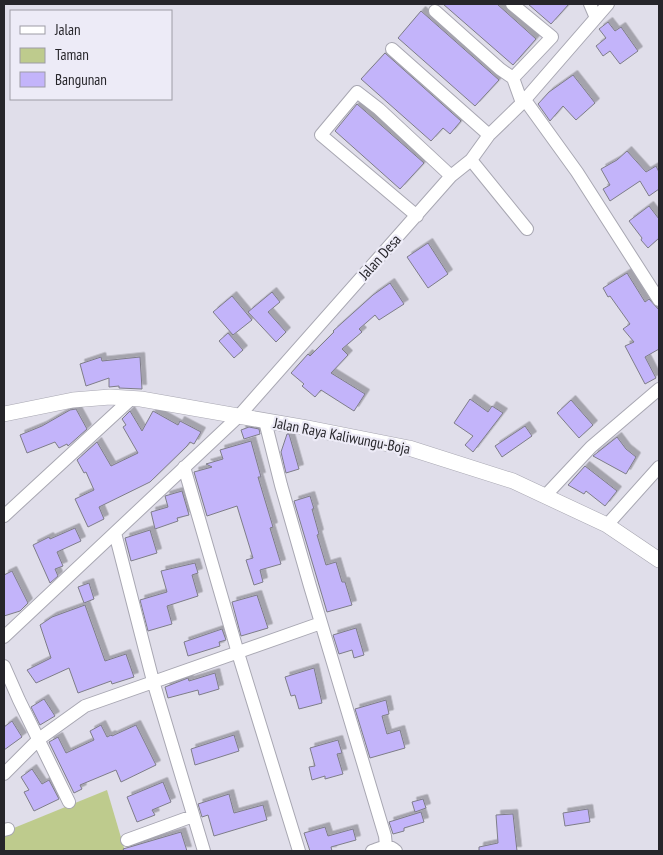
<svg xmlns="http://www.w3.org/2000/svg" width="663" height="855" font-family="'PT Sans Narrow',sans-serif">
  <defs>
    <filter id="shadow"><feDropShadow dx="4.5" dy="-4.5" stdDeviation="0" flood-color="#0004"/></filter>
  </defs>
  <rect width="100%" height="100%" fill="#e0deea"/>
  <path fill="#becb8d" d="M107,790L125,851H4V832Z"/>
  <path fill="#c3b4fa" stroke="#7e7d88" filter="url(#shadow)" d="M443,4H497L536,39L513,65Z
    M528,4H569L551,24Z
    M421,11L499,80L475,106L398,38Z
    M608,22L615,31L621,27L638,51L620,64L610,51L603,56L596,46L606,38L599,29Z
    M385,53L461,121L450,134L443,128L431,141L361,79Z
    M573,75L595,103L576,120L563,106L550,121L538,104L549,92Z
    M357,104L424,163L400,189L335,131Z
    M627,151L646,172L656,166L659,172V189L649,196L640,181L610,201L603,189L610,185L601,169L617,160Z
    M649,206L659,219V238L648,248L641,240L642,238L629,221Z
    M428,243L448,274L428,288L407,257Z
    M627,273L645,302L649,299L659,310V349L645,357L656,378L645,384L625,346L634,342L623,329L630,324L610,296L608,297L603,288Z
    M390,283L404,304L379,320L375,315L359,329L362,332L342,349L348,355L331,373L365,394L354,411L321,390L315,397L302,386L304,384L291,373L308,354L310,356L334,332L333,331L373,295Z
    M272,292L280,302L268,312L286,332L276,342L248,312Z
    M232,296L252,320L233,335L213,312Z
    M228,333L243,350L234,358L219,341Z
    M101,357L102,361L140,357L142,389L119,388V386L109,387V378L86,386L80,364Z
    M470,399L488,412L492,406L503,413L473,452L465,445L473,436L454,423Z
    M571,400L593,425L579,438L557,413Z
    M76,409L87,429L68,446L67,444L59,448L55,442L27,453L20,435L42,426L70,410Z
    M130,411L142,431L153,411L178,425L180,421L201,432L194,444L190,442L187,446L150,482L99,507L104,519L88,527L75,499L94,490L86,472L84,473L77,460L97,442L111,466L138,453L123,427L126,425L122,419Z
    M525,426L532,436L502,457L495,446Z
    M249,427L259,429L260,434L244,439L241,430Z
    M287,434H289L299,469L286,473L281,452Z
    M617,437L626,449L636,457L626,474L593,456Z
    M251,441L261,477H258L273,527L270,528L281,564L260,570L263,582L254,585L246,560L253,558L237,506L207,516L194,472L212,467L206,464L223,459L220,450Z
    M585,466L617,491L605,506L586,491L584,494L568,485Z
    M182,491L189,515L177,518L178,521L155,529L151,512L168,507L165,496Z
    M310,496L314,509H312L319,534L317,535L326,565L336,562L342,582H345L352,605L327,612L294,501Z
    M75,528L81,541L57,552L63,566L55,569L58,576L50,583L33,545L49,537L50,539Z
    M150,530L157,553L131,561L125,538Z
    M195,563L198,573L192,575L198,596L167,606L172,624L148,631L140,600L167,592L161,571Z
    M12,571L28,603L20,611L4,616V575Z
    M89,583L94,599L84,603L78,587Z
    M257,595L268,628L241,636L232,602Z
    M85,605L105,661L126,654L134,677L112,684L111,681L78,693L69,668L36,683L27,670L51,658L40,625L52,617Z
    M356,628L364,655L354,658L352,650L339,654L333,635Z
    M222,629L226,640L219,642L220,646L188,656L184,642Z
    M314,668L322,703L299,709L295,695L291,696L285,677Z
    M215,673L219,689L199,695L198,690L168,698L165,687L188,678L189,681Z
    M44,699L55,716L40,725L31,707Z
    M386,700L389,714L382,716L387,734L400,730L405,748L370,758L355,709Z
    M12,721L22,737L4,750V727Z
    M101,725L107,737L111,735L112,736L136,725L156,765L121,782L116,770L80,785L82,789L74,793L49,742L58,737L66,753L94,740L90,731Z
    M234,735L239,751L195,765L191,749Z
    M338,740L342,753L337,754L343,774L325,779V776L312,780L309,767L315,766L310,748Z
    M32,769L42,784L49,780L59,799L34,811L24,792L29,790L21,777Z
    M163,782L171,802L152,810L155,815L137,822L127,797Z
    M229,794L234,813L263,805L267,820L214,836L208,815L202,817L198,804Z
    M423,799L426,808L415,812L412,802Z
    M588,809L590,822L565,826L563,813Z
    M421,812L424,822L404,828V831L393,834L389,822Z
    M513,814L517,851H479V847L498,843L496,815Z
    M325,827L328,836L353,829L356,840L331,847L332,851H310L304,833Z
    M181,832L187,851H124L123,849Z"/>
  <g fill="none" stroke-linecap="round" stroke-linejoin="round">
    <g stroke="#a8a7b2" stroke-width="14">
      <path id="minor" d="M512,4L552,37L513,78L522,103
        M590,4L596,18
        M435,11L500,69L513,78
        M392,49L489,135
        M525,100L577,172L659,300
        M471,160L527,229
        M417,216L321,135L357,92L379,109L451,176
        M265,421L281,485L310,586L385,836L386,846
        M184,467L238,653L299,851
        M545,496L591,447L659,389
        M4,516L131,399
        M607,525L659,467
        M115,533L153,681L204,851
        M4,637L238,417L451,176L471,160L489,135L522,103L608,4
        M4,666L19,700L69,802
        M4,774L39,739L85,706L321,623
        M4,830L8,829
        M127,840L193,816
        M372,851C381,848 388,843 396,851"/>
    </g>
    <g stroke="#a8a7b2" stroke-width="16">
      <path id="major" d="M4,414L73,400L110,397L141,399L307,428L409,448L513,481L607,525L659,560"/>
    </g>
    <use href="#minor" stroke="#fff" stroke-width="12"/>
    <use href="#major" stroke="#fff" stroke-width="15"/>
  </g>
  <g text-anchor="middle" stroke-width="4.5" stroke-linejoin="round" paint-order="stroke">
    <g font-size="15" fill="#26252a" stroke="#edebf7">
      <text transform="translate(380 257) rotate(-48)" y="5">Jalan Desa</text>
      <text transform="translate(342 436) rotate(11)" y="5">Jalan Raya Kaliwungu-Boja</text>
    </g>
  </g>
  <rect width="663" height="855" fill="none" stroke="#26252a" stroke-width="10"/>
  <rect x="10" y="10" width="162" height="90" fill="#edebf7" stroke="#9d9ca5"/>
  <rect x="20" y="26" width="25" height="8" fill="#ffffff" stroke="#9d9ca5"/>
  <text x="55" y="35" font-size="15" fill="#26252a">Jalan</text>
  <rect x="20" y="48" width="25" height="15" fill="#becb8d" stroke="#9d9ca5"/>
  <text x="55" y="60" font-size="15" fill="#26252a">Taman</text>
  <rect x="20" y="72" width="25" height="15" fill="#c3b4fa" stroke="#9d9ca5"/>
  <text x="55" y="85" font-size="15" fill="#26252a">Bangunan</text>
</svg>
